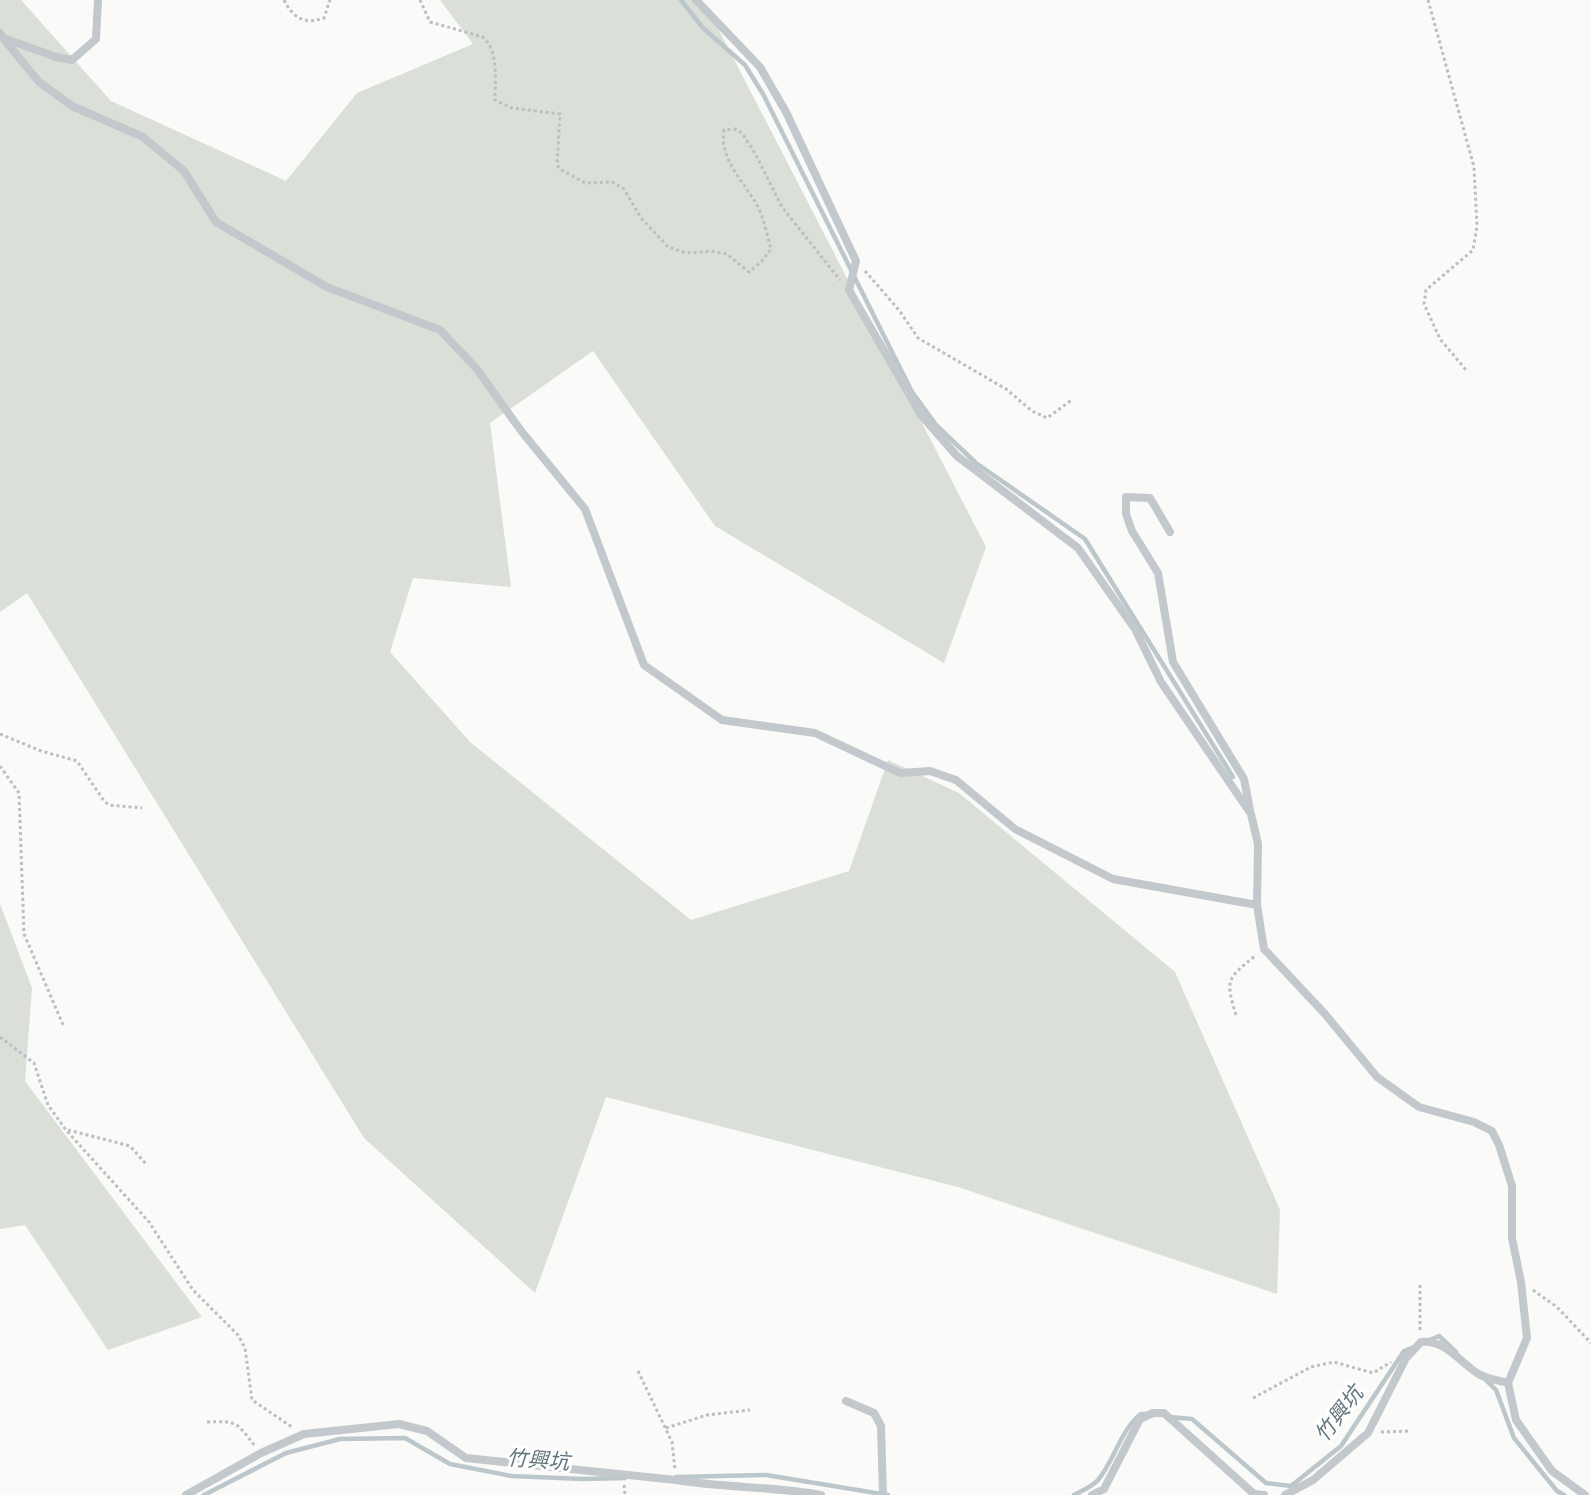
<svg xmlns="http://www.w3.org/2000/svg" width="1591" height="1495" font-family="'Space Grotesk','Noto Sans TC',sans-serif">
  <rect width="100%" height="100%" fill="#fafaf8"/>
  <path fill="#dadfd7" d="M0,0H21L111,101L286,181L357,93L473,44L440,0H700L709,11L986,547L944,663L715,526L593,351L490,423L511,587L413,578L390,652L470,742L691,920L849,871L888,760L959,793L1175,972L1280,1210L1277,1294L958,1187L606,1097L535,1293L364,1138L27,593L0,612Z
    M0,904L32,988L25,1081L202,1317L108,1350L25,1225L0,1229Z"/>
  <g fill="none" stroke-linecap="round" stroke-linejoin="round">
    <path stroke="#bbc7cb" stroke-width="4.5" d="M681,0L703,28L745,65L763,94L912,392L937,426L976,463L1085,539L1233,777
      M1427,1341L1439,1336L1456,1352
      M1484,1378L1496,1390L1514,1438L1557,1491L1564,1495
      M1170,1417L1192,1419L1266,1483L1291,1486L1341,1446L1404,1351L1414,1347
      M676,1477L766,1475L888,1495
      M204,1495L286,1453L340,1439L405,1438L450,1464L511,1476L583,1479L625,1478
      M1074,1495C1081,1491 1092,1487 1098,1480C1114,1461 1121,1429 1141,1414H1147"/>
    <path stroke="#bbbfc2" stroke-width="3" stroke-dasharray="3 3" stroke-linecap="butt" d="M284,0C293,18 305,25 324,18L330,0
      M420,0L430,22L483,37C499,52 495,79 495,100L512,108L560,114L557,165L560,169L585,183L612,182L624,189L641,218L668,247L686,253L711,251L727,254L749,272L761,262L771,249C767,235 764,218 757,205C744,182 719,159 724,130L735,129L742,133L756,155L782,207L840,280
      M1428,0L1474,167L1477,226L1473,250L1426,290L1424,304L1440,339L1466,370
      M865,271L899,310L918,338L1006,389L1032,411L1047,418L1073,399
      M0,734L41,751L77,761L104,801L109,805L142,808
      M0,766L19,793L24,934L64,1027
      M1236,1015C1225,979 1227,979 1255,956
      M0,1037L34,1063L48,1105L66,1130L149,1222L193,1290L238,1335L245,1348L252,1400L292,1427
      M68,1130L130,1146L146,1164
      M1420,1285V1331
      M1533,1290L1557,1307L1591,1343
      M638,1371L672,1442L675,1470
      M1253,1398L1311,1367L1334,1362L1373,1373L1391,1362
      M207,1422C236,1421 236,1421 254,1445
      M666,1428L707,1415L750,1410
      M1381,1432L1411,1431
      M624,1485L625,1495"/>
    <path stroke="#c3c8cc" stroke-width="8" d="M696,0L760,67L786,112L856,261L849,290L921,415L957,456L1078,548L1135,629L1161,682L1251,814L1258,844L1257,905L1264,949L1325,1014L1377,1077L1419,1107L1474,1122L1492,1131L1499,1145L1512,1186V1238L1521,1282L1527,1338L1508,1383L1516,1420L1552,1471L1585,1495
      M0,33L3,38L56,57L72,60L96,39L98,0
      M3,38L39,82L72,106L143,137L184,171L216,222L327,287L440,330L476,368L522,432L585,509L644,665L722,720L815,733L900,773L930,771L956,780L1015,829L1113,879L1257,905
      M1170,532L1150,498L1126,497V514L1132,531L1158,573L1173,662L1244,779L1250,810
      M846,1401L874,1413L881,1426L883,1495
      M186,1495L261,1453L304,1434L399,1424L427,1431L466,1458L676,1480C724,1488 773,1486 821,1495
      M1092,1495L1104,1489L1140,1419L1153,1413H1164L1254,1494L1264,1495
      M1285,1495L1313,1480L1368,1433L1406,1358L1421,1342C1444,1339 1459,1361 1477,1373C1485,1379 1498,1380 1508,1383"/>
  </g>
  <g text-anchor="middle" stroke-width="6" stroke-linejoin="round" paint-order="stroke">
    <g font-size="21" font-style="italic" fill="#60757c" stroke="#fff">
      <text transform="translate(1339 1414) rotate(-52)" y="7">竹興坑</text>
      <text transform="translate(538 1460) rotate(4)" y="7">竹興坑</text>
    </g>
  </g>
</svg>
